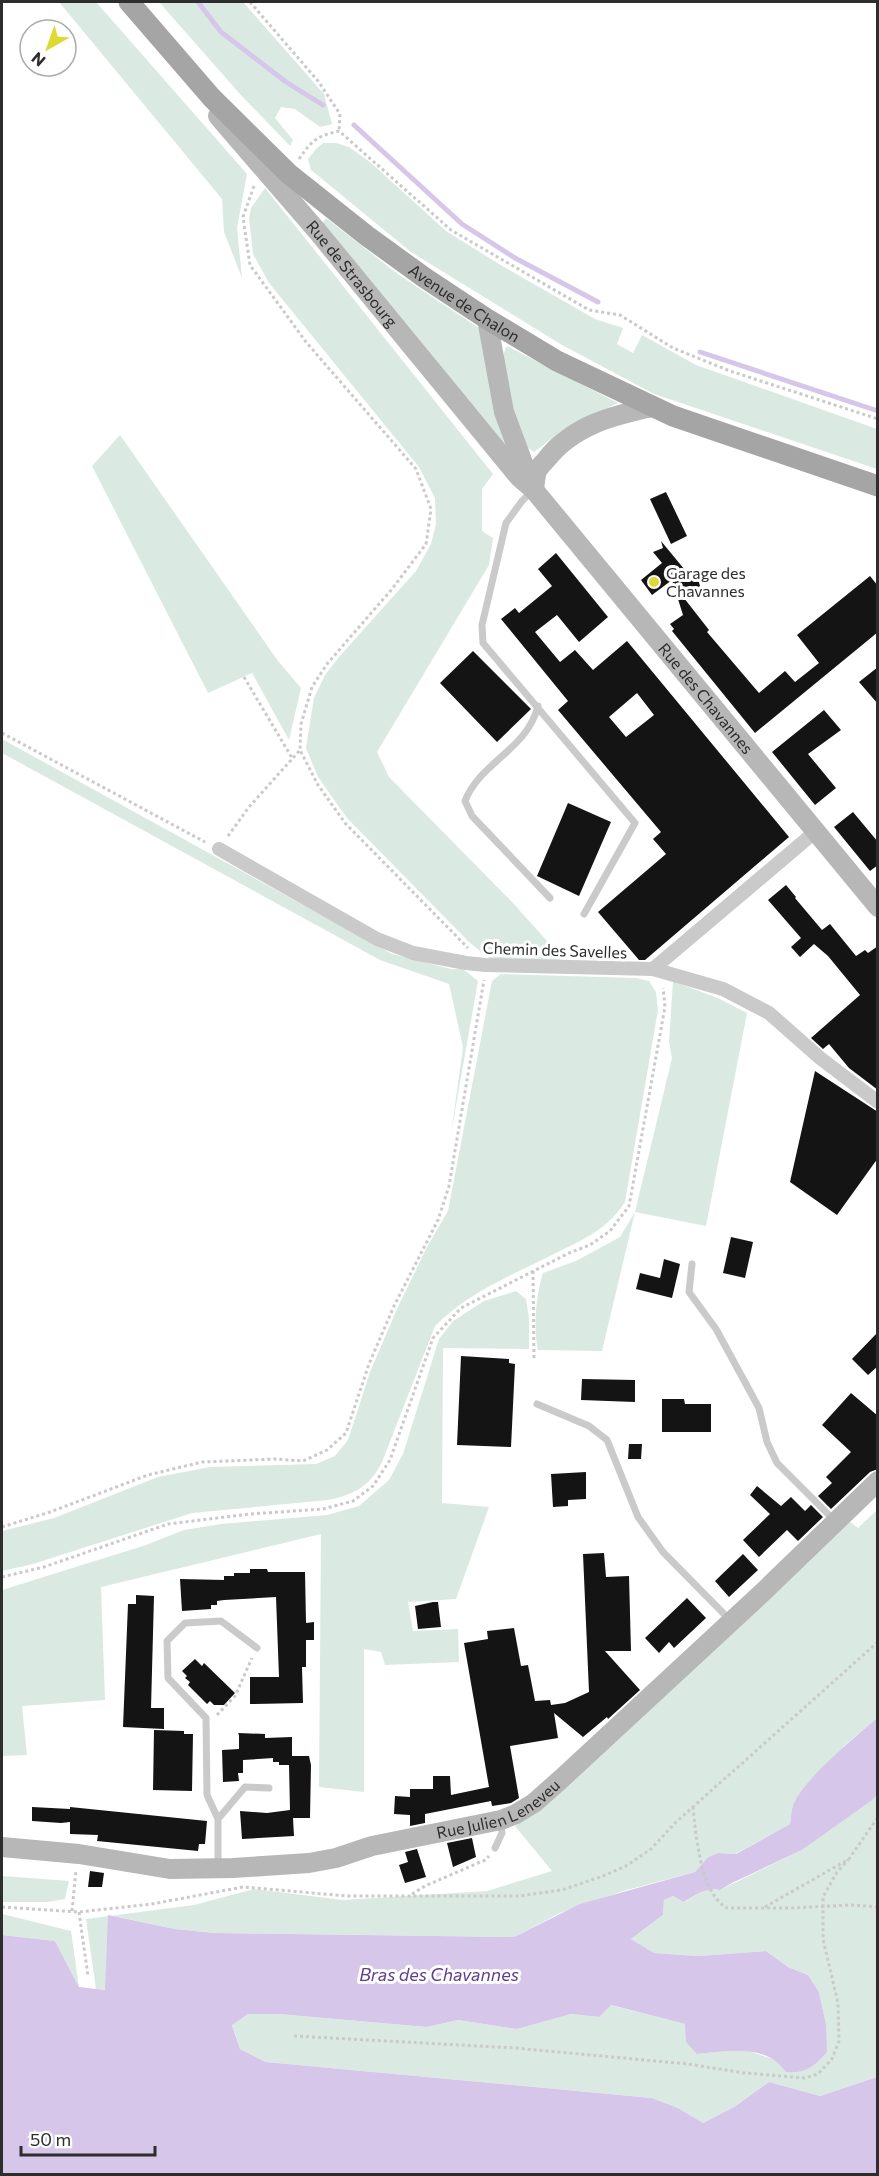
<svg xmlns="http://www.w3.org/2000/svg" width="879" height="2176" font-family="Commissioner,sans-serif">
  <rect width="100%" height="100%" fill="#fff"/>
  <path fill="#daeae2" d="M59,2H96L247,174L237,228L242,278L224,232L222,199Z
    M159,2H243L324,94L332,124L320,127L295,109L281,107L275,118L293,140L290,146L240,94Z
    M323,143H336L349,147L370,162L446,231L499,264L595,319L623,328L617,344L633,353L642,335L696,365L877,429V469L654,394L562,345L411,252L311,170L308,159L316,149Z
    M265,188L493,474L482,489V531L493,538L489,565L377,752L389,777L512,902L567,963L491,960L469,942L347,818L318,777L306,748L314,698L325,675L339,657L416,571L431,544L436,524L435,498L419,467L269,283L253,254L249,218L251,208Z
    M326,218L399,275L485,332L508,442L502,446L319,227Z
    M507,346L618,403L564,429L534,452L522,444C516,423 494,365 507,346Z
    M120,435L278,661L301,688L289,740L252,673L208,693L92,466Z
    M2,739L392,954L451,969H463L478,981L451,1134L463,1047L449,984L380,960L2,753Z
    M501,974L636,978L649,981L656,992L658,1010L625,1202C606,1231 582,1240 552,1255C512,1275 467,1293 435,1326L382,1462C371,1486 353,1495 328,1500L192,1513L33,1564L2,1571V1531L54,1518L158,1477L210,1467L316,1464L335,1456L348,1440L370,1372L397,1309L427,1247L448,1211L492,981Z
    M673,981L720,999L747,1013L706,1226L635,1212L602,1351L538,1350C533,1326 536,1296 543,1273L576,1261L620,1237L635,1212L672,1058L669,1042Z
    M516,1291L526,1299L529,1318V1349L443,1348L442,1503L489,1507L456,1599L408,1602L413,1631L458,1629L459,1662L385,1665L381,1652L364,1649V1792L319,1787L321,1534L101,1587L105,1700L22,1706L27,1755L2,1756V1590L146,1545L184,1530L221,1524L327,1515L359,1506L389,1480L403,1454L439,1339L453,1321L484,1301Z
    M877,1510V1718L845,1745L792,1807L790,1824L735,1854L718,1853L708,1857L695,1872L623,1891L560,1913L514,1937L215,1933L175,1929L109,1915L106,1990L96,1989L86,1919L194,1905L254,1889L343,1900L487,1891L552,1871L515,1826L845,1518L858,1528Z
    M877,1795V2077L820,2096L769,2082L734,2107L703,2123L678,2108L652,2098L266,2062L240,2049L232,2024L248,2014H278L427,2027L458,2020L517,2029L571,2014L599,2017L610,2005L685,2024L697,2054L743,2049L778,2061L826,2024L819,1992L808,1975L788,1967L766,1951L698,1956L654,1953L631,1939L663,1915L664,1900L673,1896L685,1902C695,1895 707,1887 720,1890L802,1850Z
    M2,1876L69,1881L65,1899L48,1902H2Z
    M2,1914L71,1931L79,1987L55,1941L2,1935Z"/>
  <path fill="#d6c7ea" d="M877,1718V1795L872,1800L802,1850L734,1882L720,1890C707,1887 695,1895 684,1902L673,1896L664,1900L663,1915L631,1939L654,1953L698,1956L766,1951L788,1967L808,1975L819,1992L826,2024L827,2052C815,2066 805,2074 786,2072C765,2043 728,2051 697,2054L686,2042L685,2024L611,2005L599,2017L571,2014L517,2029L458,2020L427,2027L278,2014H248L232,2025L240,2049L266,2062L652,2098L678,2108L703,2123L734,2107L769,2082L820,2096L877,2077V2174H2V1935L55,1941L79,1987L105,1990L108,1915L175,1929L215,1933L514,1937L580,1904L695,1872L708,1857L718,1853L736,1854L790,1824C791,1818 791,1811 793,1805C805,1778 854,1738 877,1718Z"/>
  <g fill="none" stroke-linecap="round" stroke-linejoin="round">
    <path stroke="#d6c7ea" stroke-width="5" d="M198,2L221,32L286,82L323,105
      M354,125L462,224L515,258L598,302
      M700,352L878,411"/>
  </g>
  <path fill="#141414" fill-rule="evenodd" d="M666,492L687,536L671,544L650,499Z
    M661,541L694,581L698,579L702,593L684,598L709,630L707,632L759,693L785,671L795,682L819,663L797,635L870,576L878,586V632L755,733L672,631L674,629L670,624L683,615L672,580L652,595L641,580L662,563L653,552L663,548Z
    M556,553L608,617L579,642L557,615L535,632L560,662L575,650L593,670L627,641L789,837L645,960H639L598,912L666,854L653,839L661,832L558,710L568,701L501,619L515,608L519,613L552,586L538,569ZM637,693L654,715L626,737L609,717Z
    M473,651L531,709L497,742L440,683Z
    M878,667V704L859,682Z
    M824,710L841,730L808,754L836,788L815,805L772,752Z
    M568,803L611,822L579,896L537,876Z
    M853,812L878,842V865L870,871L834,827Z
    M786,885L796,897L795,898L822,930L830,924L856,956L865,950L868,953L878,946V1090L849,1068L829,1044L823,1049L811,1038L860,995L828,956L814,944L800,957L791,947L801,938L768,900Z
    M815,1071L878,1112V1158L837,1215L790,1182Z
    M731,1237L753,1242L745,1278L723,1273Z
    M664,1259L680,1264L672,1298L636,1289L640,1273L660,1278Z
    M878,1332V1366L868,1375L852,1359Z
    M461,1356L509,1359V1363L515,1364L511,1447L457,1445Z
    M582,1379L635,1380V1402L581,1400Z
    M851,1393L878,1416V1469L870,1472L831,1509L818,1496L832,1483L826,1477L851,1452L822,1425Z
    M662,1399H684L685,1404H711V1432H662Z
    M629,1444H642L641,1459H628Z
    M586,1472V1499L568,1500V1506L553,1507L551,1474Z
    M757,1486L781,1506L791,1497L805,1511L811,1505L823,1517L798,1541L787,1530L759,1557L743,1540L770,1514L750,1495Z
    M604,1553L606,1577L629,1576L631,1651H605L640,1690L608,1719L607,1717L583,1737L554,1713L558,1738L510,1746L519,1798L511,1803L492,1806L491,1801L425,1814V1823L410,1826V1815L394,1814L395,1796L410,1797V1789H433V1776H450L451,1795L489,1787L464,1643L488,1639L487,1631L514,1628L521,1666L528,1665L535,1701L550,1700L551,1705L565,1703L589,1692L583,1554Z
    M743,1554L758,1570L729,1597L715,1581Z
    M250,1569H267L268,1572H305L306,1623L314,1622V1640H306V1667H302L303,1703L250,1704V1677H279L276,1597L224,1600L217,1601V1605H211V1609L182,1611L180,1579L224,1580V1576H234V1573H250Z
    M136,1595L154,1596L151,1708H164V1729L123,1727L128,1604H136Z
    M687,1598L706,1618L674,1648L669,1642L659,1653L645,1638Z
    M433,1602H438L441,1627L418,1629L415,1606Z
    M195,1659L202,1666L204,1663L235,1693L224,1705H214L210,1701L207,1704L188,1685L190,1682L185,1678L187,1676L182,1671Z
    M154,1730L184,1731V1734H193L192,1791L153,1790Z
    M238,1733L265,1734V1738L292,1737V1756H309L311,1765L310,1818H293L294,1836L242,1839L240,1811L267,1813L290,1810L289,1765H279V1762H273V1758L243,1760V1773H238L239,1781L223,1782L222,1750L239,1749V1735Z
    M32,1807L70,1809V1807L207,1821L205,1844H199L198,1851L97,1841L98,1835L70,1834V1822L61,1823L32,1821Z
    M472,1838L476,1857L453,1867L447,1843Z
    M417,1849L426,1877L405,1883L399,1865L408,1862L405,1852Z
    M90,1871L104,1873L102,1887H88Z"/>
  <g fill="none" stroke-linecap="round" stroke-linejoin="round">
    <path stroke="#cacaca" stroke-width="3" stroke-dasharray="3 3" stroke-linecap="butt" d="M250,2L318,81L340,114L339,131
      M299,159C312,140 317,136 339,131L451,230L589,310L620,315L673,348L730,371L878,419
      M254,186L243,217L250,265L306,342L416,469L431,509L426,544L392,589L327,664L312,687L301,724L300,750L318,785L345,823L468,948
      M244,677L292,758
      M2,733L205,842
      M228,836L249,807L300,750
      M533,1271L534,1358
      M2,1527L50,1512L148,1475L202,1462L274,1459L303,1461L327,1450L346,1433L369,1364L394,1306L438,1220L449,1186L484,980
      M2,1577L44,1567L168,1524L250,1514L323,1509L353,1501L373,1486L390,1460L433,1338L461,1308L569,1253L590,1245L610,1231L629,1206L665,1007L663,988
      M217,1715L235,1696L252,1658
      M693,1807C696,1835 700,1893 727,1908H790L851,1905L878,1907
      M412,1894L425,1886L485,1860L489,1856
      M2,1907L79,1912L152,1904L243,1887L348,1896H519L562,1890L603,1876L626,1866L651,1849L675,1823L878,1642
      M765,1907L849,1859L878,1817
      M72,1911L76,1870
      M79,1912L88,1976
      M294,2036L515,2048L688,2064L744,2073L805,2078L818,2074L832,2059L839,2041L838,2003L823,1939V1897L837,1872L849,1859"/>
    <path stroke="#cacaca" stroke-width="7" d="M532,491L522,501L506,523L482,625L483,643L635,823L584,914
      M538,706C527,750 480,762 465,801L472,816L550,898
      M692,1264L689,1292L716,1329L759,1408L767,1442L777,1463L835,1521
      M537,1404L589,1426L607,1440L638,1517L663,1552L729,1619
      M218,1819L245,1787L269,1788
      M495,1848L502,1833L501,1823
      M218,1866V1819L207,1795L206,1718L168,1678L167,1641L185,1623L221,1621L257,1648"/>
    <path stroke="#cacaca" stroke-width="14" d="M219,849L377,939L413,953L466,963L485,965L653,969L723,989L769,1013L820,1058L878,1102
      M653,969L816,831"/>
    <g stroke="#b7b7b7" stroke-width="20">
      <path id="s1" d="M218,116L318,232L519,477L534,490L878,907"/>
      <path d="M487,319L504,412L529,479"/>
      <path d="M534,490C535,484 535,476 537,471C539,467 543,463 546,460C572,426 613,415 653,407"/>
      <path id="s2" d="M2,1847L79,1854L170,1869L233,1868L309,1863L336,1858L372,1846L501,1820L516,1814L534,1803L560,1780L763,1592L878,1481"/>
    </g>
    <path stroke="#a5a5a5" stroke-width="21" id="s3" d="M129,2L212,98L289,174L367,236L425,278L487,319L557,361L673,416L878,486"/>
  </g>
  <circle fill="#dfda33" stroke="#fff" stroke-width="2" cx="654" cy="582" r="6"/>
  <g text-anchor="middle" stroke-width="6" stroke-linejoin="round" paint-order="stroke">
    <g font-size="16" fill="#2d2d2d" stroke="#fff">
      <text dy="6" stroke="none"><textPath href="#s1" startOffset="207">Rue de Strasbourg</textPath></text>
      <text dy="6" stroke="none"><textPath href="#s3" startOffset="453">Avenue de Chalon</textPath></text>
      <text dy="6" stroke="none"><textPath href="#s1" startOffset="760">Rue des Chavannes</textPath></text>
      <text transform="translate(555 950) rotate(2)" y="6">Chemin des Savelles</text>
      <text dy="6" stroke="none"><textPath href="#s2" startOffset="507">Rue Julien Leneveu</textPath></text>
    </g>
    <g font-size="16" fill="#2d2d2d" stroke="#fff" text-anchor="start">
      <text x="666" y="579">Garage des<tspan x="666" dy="18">Chavannes</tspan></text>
    </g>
    <g font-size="18" font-style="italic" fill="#5f3e8c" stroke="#fff">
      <text x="439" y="1981">Bras des Chavannes</text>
    </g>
  </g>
  <rect width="879" height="2176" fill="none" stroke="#2d2d2d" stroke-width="6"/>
  <g transform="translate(48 48) rotate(220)"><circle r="28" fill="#ffffff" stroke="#ababab" stroke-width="1.5"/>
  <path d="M0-4.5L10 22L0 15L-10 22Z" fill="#dfda33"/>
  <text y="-9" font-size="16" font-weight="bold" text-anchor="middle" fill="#2d2d2d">N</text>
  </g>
  <path d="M21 2146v9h134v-9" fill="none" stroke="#2d2d2d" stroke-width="3"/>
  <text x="30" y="2146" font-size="18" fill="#2d2d2d" stroke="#ffffff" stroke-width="4.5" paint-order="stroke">50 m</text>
</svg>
